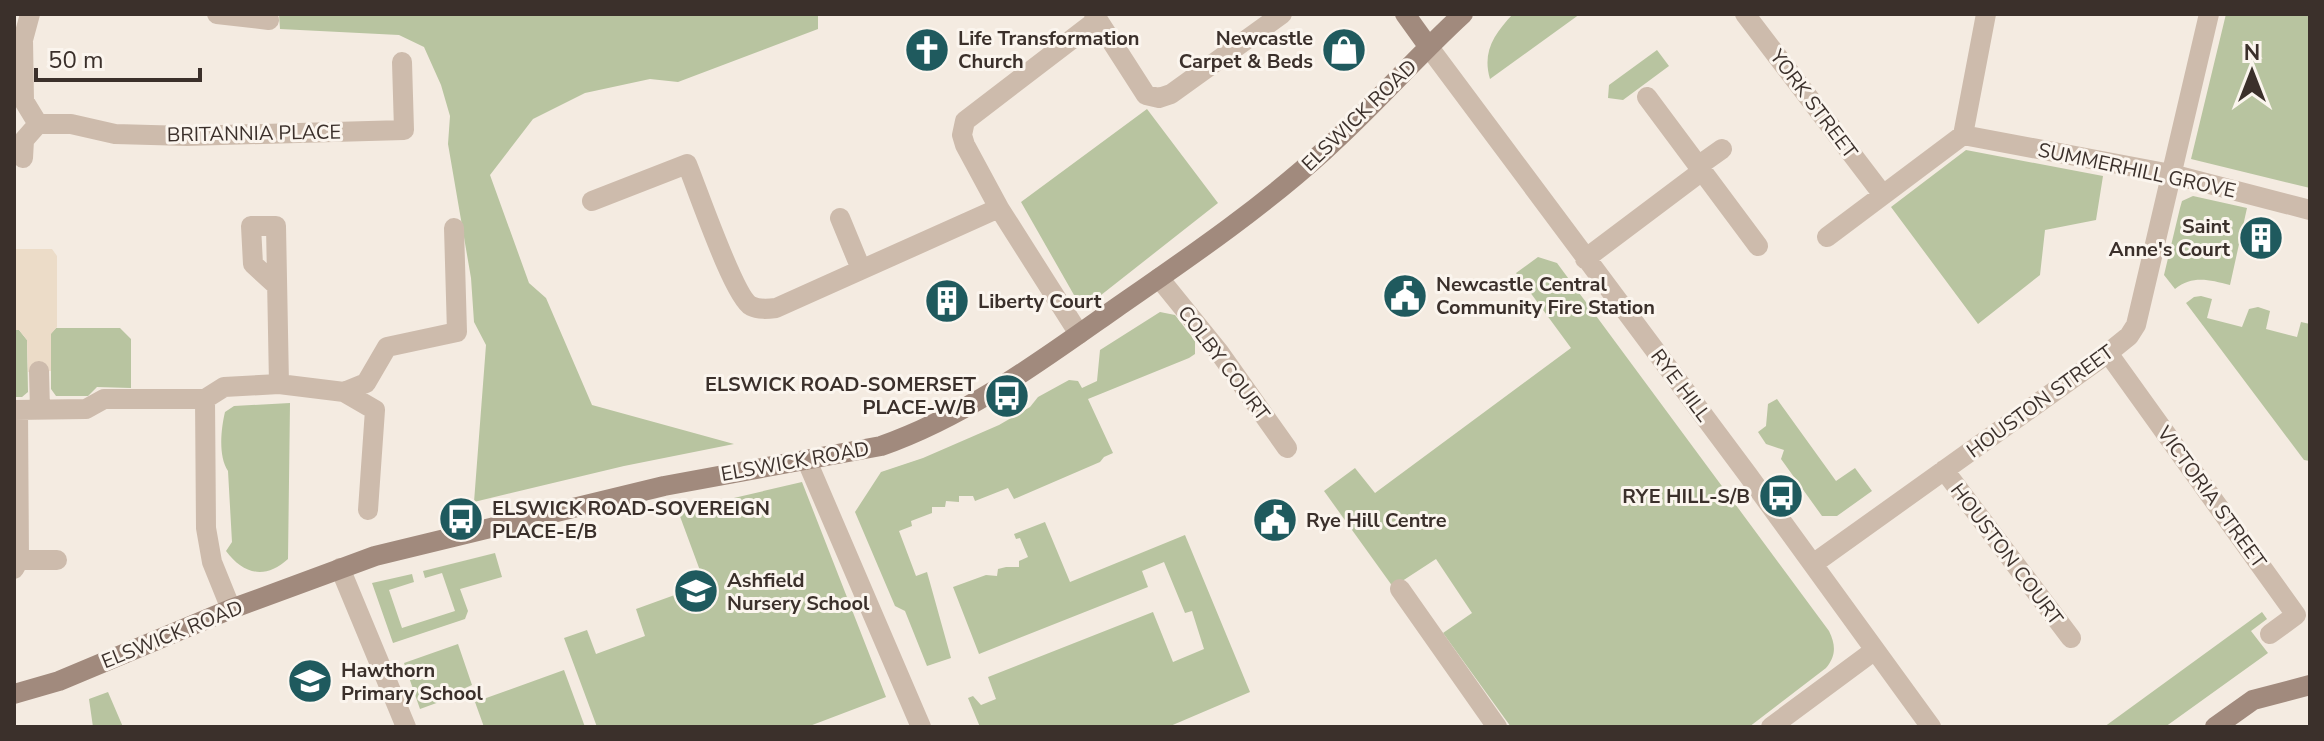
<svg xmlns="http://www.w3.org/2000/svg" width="2324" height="741" font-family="'Nunito Sans',sans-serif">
  <rect width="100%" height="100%" fill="#f4ebe1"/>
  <path fill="#b8c4a0" d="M279,14H818V29L678,82L650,79L585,93L533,119L490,175L529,283L546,298L592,405L734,444L624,466L474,502L486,345L474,322L471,278L448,144L450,116L441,85L424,47L399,35L280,29Z
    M1513,14H1580L1490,79C1482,52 1494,34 1513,14Z
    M2226,14H2310V188L2191,159Z
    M1657,50L1669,66L1623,100L1608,98L1609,85Z
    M1147,109L1218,203L1096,299L1086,301L1074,295L1021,202Z
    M1966,150L2103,176L2096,220L2045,230L2040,275L1978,324L1891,207Z
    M2193,196L2247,208L2230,285C2209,280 2193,275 2175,289L2164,275L2180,208L2182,201Z
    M1538,257L1557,263L1829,631C1836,645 1836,656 1826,668L1749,727H1511L1443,633L1472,613L1436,559L1393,587L1324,491L1355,468L1375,493L1571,348L1516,273Z
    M2201,296L2212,299L2207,318L2242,327L2249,309L2258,307L2270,311L2266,329L2297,337L2301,322L2310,324V461L2304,460L2186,303L2194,297Z
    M1160,312L1175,315L1195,341V354L1189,358L1088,399L1113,453L1104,457L1100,462L1014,499L1008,488L975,501L973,496H959V502L946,501L945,507H932V513L911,521L912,526L899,531L916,576L927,572L951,658L927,666L905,611L895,606L855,512L881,472L923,458L999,425L1030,407L1038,397L1069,380L1078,381L1082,388L1097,381L1100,350Z
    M56,328H120L131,339V388L97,387L88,396H56L51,389V333Z
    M14,330H19L27,340L28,392L22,397H14Z
    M1777,399L1836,481L1855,468L1872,491L1837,516H1822L1781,459L1784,450L1766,444L1758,432L1766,426L1768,404Z
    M290,403L288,559C265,580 243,574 226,551L232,542L228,471C218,456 221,429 225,412L234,406Z
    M802,482L886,697L807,727H597L564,638L587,630L596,654L645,636L636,609L705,584L678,511Z
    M1045,522L1070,582L1185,535L1250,692L1168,727H980L968,698L973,696L981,705L996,699L988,677L1153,612L1173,662L1204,649L1192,611L1185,613L1164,562L1142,571L1148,587L979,654L953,587L986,575L997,576L998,569L1006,567H1019V561L1028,557L1020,538L1016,539L1014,534Z
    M495,553L502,577L460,589L468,611L465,619L393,643L372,583L412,574L414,582L389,590L402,628L455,611L442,573L425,578L423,571Z
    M2262,612L2267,619L2251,631L2268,653L2165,727H2104Z
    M458,644L472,685L463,689L464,693L420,709L404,663Z
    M564,670L585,727H484L475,702Z
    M108,692L123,727H93L89,699Z"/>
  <path fill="#ecdcc8" d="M14,249H52L57,256V327L51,334V371L28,372L27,340L19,330H14Z"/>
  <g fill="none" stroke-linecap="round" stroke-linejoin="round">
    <path stroke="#cdbbac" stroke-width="20" d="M30,14L23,40L24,101L38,124H71L115,134L187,136L404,130L402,62
      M217,14L269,20
      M1094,14L1146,95L1159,98L1171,94L1282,14
      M1745,14L1883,195
      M1428,46L1748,475L1931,727
      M1647,97L1758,246
      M1963,135L2171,174L2310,210
      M23,158L24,140L38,124
      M1698,166L1722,149
      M592,201L687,164C697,188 734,297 751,306C759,310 768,309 776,308L999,208L1079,334
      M999,208L965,145L962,135L965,121L1097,20
      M840,218L861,269
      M1827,237L1963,135L1986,14
      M1585,259L1702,171
      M1159,278L1219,352L1287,448
      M277,286L253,264L251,226H276L279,384
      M2108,353L2296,615L2270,634
      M39,371L40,410
      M344,392L375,410L368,510
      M205,399L206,528L212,562L231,609
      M14,410L86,409L104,399H205L224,387L279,384L344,392L366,383L387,347L457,332L454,228
      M807,461L921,727
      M1944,470L2071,638
      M19,560H57
      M1813,564L2108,353L2129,336L2136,325L2209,14
      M340,568L406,727
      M14,569L19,560L18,410
      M1400,589L1497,727
      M1771,727L1875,650"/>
    <path stroke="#a18a7d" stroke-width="20" d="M1405,14L1428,46
      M14,694L59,681L231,609L375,556L664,486L881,446C967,416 1042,360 1116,308C1188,258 1260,209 1325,150C1373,107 1415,58 1463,14
      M2215,727L2253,700L2310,685"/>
  </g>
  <defs>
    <g id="church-disc" transform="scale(2.3)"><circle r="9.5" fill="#1f5a5e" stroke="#fbf5ee"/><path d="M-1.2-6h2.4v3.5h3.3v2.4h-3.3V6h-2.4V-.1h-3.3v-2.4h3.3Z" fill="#fff"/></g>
    <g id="shop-disc" transform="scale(2.3)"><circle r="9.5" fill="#1f5a5e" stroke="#fbf5ee"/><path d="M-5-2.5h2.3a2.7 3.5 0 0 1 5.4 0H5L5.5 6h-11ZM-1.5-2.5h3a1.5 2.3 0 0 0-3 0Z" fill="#fff"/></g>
    <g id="building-disc" transform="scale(2.3)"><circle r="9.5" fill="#1f5a5e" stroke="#fbf5ee"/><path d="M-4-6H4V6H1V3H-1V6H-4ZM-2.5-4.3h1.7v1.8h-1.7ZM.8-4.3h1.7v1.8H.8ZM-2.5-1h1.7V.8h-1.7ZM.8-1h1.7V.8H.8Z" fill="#fff"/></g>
    <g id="civic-disc" transform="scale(2.3)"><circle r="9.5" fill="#1f5a5e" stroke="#fbf5ee"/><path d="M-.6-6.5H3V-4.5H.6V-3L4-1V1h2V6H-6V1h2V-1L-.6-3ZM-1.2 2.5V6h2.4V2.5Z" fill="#fff"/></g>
    <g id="bus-disc" transform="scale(2.3)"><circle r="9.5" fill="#1f5a5e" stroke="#fbf5ee"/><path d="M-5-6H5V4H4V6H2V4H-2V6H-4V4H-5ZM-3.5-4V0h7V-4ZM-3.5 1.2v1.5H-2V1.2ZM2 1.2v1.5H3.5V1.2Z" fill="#fff"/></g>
    <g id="school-disc" transform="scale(2.3)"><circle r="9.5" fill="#1f5a5e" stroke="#fbf5ee"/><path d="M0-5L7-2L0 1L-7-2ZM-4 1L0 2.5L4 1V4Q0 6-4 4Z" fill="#fff"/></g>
  </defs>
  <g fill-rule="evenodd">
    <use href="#church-disc" x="927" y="50"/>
    <use href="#shop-disc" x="1344" y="50"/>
    <use href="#building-disc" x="2261" y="238"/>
    <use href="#civic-disc" x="1405" y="296"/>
    <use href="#building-disc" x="947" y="301"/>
    <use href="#bus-disc" x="1007" y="396"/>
    <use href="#bus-disc" x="1781" y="496"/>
    <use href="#bus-disc" x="461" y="519"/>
    <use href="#civic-disc" x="1275" y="520"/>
    <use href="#school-disc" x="696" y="591"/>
    <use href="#school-disc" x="310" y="681"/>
  </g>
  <g text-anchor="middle" stroke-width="6" stroke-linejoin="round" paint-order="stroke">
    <g font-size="20" font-weight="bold" fill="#3b302b" stroke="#fbf5ee" text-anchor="start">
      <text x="958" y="45">Life Transformation<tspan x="958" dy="23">Church</tspan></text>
      <text x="1313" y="45" text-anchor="end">Newcastle<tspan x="1313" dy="23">Carpet &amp; Beds</tspan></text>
      <text x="2230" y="233" text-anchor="end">Saint<tspan x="2230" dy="23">Anne's Court</tspan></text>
      <text x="1436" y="291">Newcastle Central<tspan x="1436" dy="23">Community Fire Station</tspan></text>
      <text x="978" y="308">Liberty Court</text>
      <text x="976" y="391" text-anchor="end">ELSWICK ROAD-SOMERSET<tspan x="976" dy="23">PLACE-W/B</tspan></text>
      <text x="1750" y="503" text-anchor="end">RYE HILL-S/B</text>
      <text x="492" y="515">ELSWICK ROAD-SOVEREIGN<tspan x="492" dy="23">PLACE-E/B</tspan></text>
      <text x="1306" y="527">Rye Hill Centre</text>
      <text x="727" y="587">Ashfield<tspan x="727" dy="23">Nursery School</tspan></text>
      <text x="341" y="677">Hawthorn<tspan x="341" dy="23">Primary School</tspan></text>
    </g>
    <g font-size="20" fill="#3b302b" stroke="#fbf5ee">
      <text transform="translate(1814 104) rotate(53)" y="7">YORK STREET</text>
      <text transform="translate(1359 115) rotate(-44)" y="7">ELSWICK ROAD</text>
      <text transform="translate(254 133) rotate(-1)" y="7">BRITANNIA PLACE</text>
      <text transform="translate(2137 170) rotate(12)" y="7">SUMMERHILL GROVE</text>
      <text transform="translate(1224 363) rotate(53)" y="7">COLBY COURT</text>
      <text transform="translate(1681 385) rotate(53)" y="7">RYE HILL</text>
      <text transform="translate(2040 401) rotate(-36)" y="7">HOUSTON STREET</text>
      <text transform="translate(795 461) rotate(-10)" y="7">ELSWICK ROAD</text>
      <text transform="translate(2212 497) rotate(54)" y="7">VICTORIA STREET</text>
      <text transform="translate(2007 554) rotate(53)" y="7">HOUSTON COURT</text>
      <text transform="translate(172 634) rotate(-22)" y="7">ELSWICK ROAD</text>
    </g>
  </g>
  <rect width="2324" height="741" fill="none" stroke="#3b302b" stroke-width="32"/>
  <g transform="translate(2252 72)" stroke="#fbf5ee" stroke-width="6" paint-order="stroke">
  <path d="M0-6L14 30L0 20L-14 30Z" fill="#3b302b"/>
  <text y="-12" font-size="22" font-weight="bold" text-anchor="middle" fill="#3b302b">N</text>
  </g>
  <path d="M36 68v12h164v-12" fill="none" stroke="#3b302b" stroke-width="4"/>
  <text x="48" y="68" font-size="24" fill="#3b302b" stroke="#fbf5ee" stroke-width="6" paint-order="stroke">50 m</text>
</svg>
